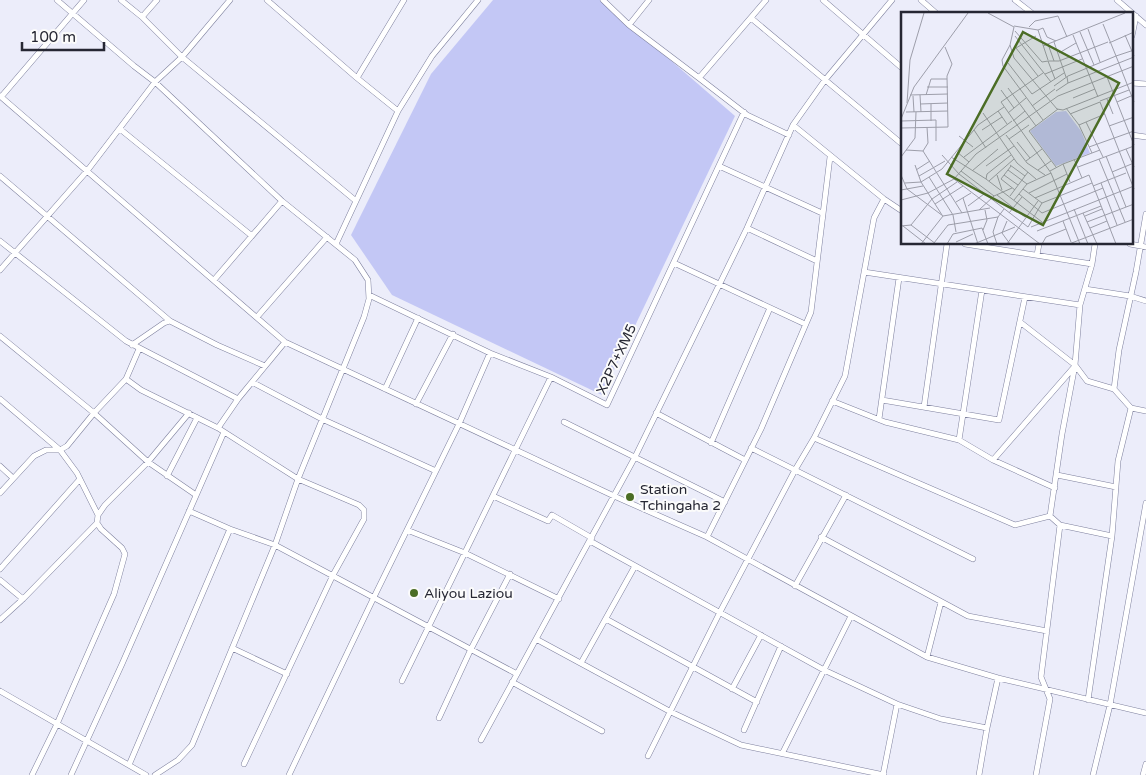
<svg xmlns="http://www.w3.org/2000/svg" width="1146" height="775" font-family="'Varela Round',sans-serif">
  <rect width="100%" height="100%" fill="#ecedfa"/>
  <path fill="#c3c7f5" d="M493,0H601L735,116L602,395L392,295L351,235L431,74Z"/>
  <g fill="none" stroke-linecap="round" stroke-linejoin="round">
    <g stroke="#7e809e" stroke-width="6">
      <path id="street" d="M57,0L134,66L155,82L282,201L355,260L368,280L369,299L364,317L298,479L275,545L192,745L178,760L155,775
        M230,0L182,57L356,201
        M267,0L357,78
        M603,0L629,25L699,78
        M766,0L699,78L747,115L789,135
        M823,0L902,68
        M921,0L937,14
        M1015,0L1033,14
        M1117,0L1146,25
        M142,17L157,0
        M751,18L902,144
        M629,25L649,0
        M1132,36L1136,16
        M1132,83L1146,84
        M0,96L285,342L614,496L707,537L927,657L998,678L1146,713
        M1,97L84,0
        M398,111L432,56L478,0
        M793,125L884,199L902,211
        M120,129L252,236
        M1132,135L1146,137
        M719,166L822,213
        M0,176L170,321
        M747,228L817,261
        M0,241L126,341L238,399
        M336,244L398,111L357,78L404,0
        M965,244L1092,264
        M1130,244L1146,247
        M1037,255L1039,244
        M674,263L805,324
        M0,270L87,171L155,82L182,57L142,17L121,0
        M864,272L1080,305
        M214,280L282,201
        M1085,289L1130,296L1146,301
        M369,295L490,353L551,377L607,405L744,112
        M257,317L327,237
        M1020,322L1075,365L1087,381L1114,389L1131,408L1146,411
        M0,336L94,413L148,462L196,495
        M132,345L164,323L170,321L217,345L265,366
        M126,379L141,390L218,428L298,479L359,505L364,510V519L333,575L244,764
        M252,382L322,419L436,471
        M385,389L418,318
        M1114,389L1119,350L1136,272L1146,214
        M0,399L60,450L77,473L98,515
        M882,400L999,420L1025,297
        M832,401L885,422L959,440L993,460L1055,488
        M416,404L453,334
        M924,407L947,244
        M656,413L745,460
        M879,419L899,278
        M564,422L725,502
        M218,428L238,399L285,342
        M814,438L1015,525L1050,516
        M959,440L982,290
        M711,443L770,308
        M751,448L973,559
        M993,460L1075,366
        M0,466L13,478
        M1057,475L1116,487
        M167,476L197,418
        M0,493L34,456L46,450H60L67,446L94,413L126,379L139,349
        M493,496L548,521L552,515L592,538
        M189,511L230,529L275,545L517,674L635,457L747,228L793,125L825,80L892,0
        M1060,525L1112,536
        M407,530L465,553L559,599
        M707,537L761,429L811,312L830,157
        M821,537L968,616L1047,631
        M590,541L824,670L897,704L941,719L987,728
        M0,569L80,479
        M0,580L23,599
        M795,586L846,495
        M606,619L757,702
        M0,620L23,599L97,523
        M536,639L671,712L741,745L884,775
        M232,648L287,674
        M927,657L941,602
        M581,663L635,566
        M402,681L551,377
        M512,682L602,731
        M732,689L761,635
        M0,691L146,775
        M1088,700L1112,536L1118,461L1131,408
        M439,718L471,649L510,574
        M744,730L781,646
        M481,740L517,674
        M783,752L851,616
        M648,756L720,612L795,470L814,438L845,376L874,218L884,199
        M129,765L230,529
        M32,775L57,724L114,594L125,554L122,548L101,529L97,523L98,515L105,505L148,462L189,413
        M71,775L122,664L224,432
        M289,775L374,597L459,424L490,353
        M883,775L897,704
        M979,775L987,728L998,678
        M1036,775L1050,699L1041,677L1060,525L1050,516L1062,434L1075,365L1080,305L1092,264L1095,244
        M1093,775L1110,705L1146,503
        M1143,775L1146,764"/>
    </g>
    <use href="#street" stroke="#fff" stroke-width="5"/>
  </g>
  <g fill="#4b6d25" stroke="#fbfbfb" stroke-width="2">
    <circle cx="630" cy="497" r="5"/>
    <circle cx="414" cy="593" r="5"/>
  </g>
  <g text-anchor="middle" stroke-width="4" stroke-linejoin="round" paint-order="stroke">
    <g font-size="14" fill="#262733" stroke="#fbfbfb">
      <text transform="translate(616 359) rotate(-65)" y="5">X2P7+XM5</text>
    </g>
    <g font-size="14" fill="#262733" stroke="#fbfbfb" text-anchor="start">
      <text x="640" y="494">Station<tspan x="640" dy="16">Tchingaha 2</tspan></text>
      <text x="424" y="598">Aliyou Laziou</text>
    </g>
  </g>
  <g transform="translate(901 12)">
    <rect width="232" height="232" fill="#ecedfa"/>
    <path d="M165,99L180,119L189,141L155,154L129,119L155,100Z" fill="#c3c7f5"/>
    <path fill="none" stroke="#9d9eaa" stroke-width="1" d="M87,1L113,15L109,33L113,46L156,97L162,98L233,70M113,14L137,18L147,48M128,15L134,9L157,4L166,25M187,17L199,50M137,18L142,16L146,25L155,29M114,19L141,50L147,49L154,67M179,20L193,53M172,23L197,85M224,23L233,44M114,24L150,70M153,30L165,65M208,31L233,20M147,32L153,49M109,33L101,48L102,54L142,108M142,34L224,1M115,36L137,64M115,36L135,24M233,38L215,44L233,90M158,41L175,31M147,49H158L207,30M107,51L131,82L163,61M142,61L100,90L150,161L179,232M144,62L181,47M206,65L233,133M167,71L233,45M153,74L167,64L215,44L202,12M26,75H47M107,76L135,114M100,78L113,96M155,79L167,71L166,65M9,83L47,82M19,83L20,100M25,83L30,67H46M12,84L13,100M172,86L194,77M206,87L212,102M199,89L228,78M216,90L230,84M6,91L9,48L23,1M19,92L47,91M30,92V109M131,94L154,77M165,96L178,113L185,110L202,145M97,99L106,112M5,100L47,99M82,101L116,151L135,167M107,101L125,86M169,102L199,90L233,177M0,107L13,75L67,1M0,109L35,108V129M112,109L124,99M185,110L204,102M178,113L191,141L199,138M208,114L233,105M26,115L27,131L22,139L61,201M0,116L47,115L46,64L51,52L44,35M73,118L85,136M81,118L101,105M105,123L126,151L144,163M58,124L72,135M108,127L128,113M116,130L129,146M188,135L233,119M225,137L233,155M5,138L22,139M56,140L68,150M41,143L58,162L127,215L141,191M205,144L225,195M0,145L14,126L15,100M50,145L85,167L141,210M63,145L111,109M173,147L181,166M198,147L224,210M125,149L141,137M162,152L191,141M14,153L20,170L41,203M109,153L124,164M85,154L113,134M110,154L100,167L114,178M155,155L128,119L157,97M177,155L233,134M15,158L29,149M107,158L126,172M137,158L150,149M60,159L93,184M71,159L97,137M149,159L162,152L169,170M211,160L233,151M0,163L6,177L42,204M96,163L101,178M103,163L117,173M18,164L44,149M28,165L52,203L55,220M85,167L86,162L110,143M88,169L113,147M4,171L20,170L41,157L77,113L103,95M200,171L216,213M192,174L225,161M122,177L141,191L191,171M0,178L22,174M128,181L166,162M118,182L141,201L202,176M96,183L124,205M109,184L127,160M62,186L77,232M134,186L188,163L215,232M0,188L27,181L53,167M113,188L126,172L150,161M55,190L70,181M34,192L62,174M67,194L83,182M173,197L187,232M78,198L93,184L111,176M108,201L121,185M182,201L196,232M184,204L201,197M106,209L101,221L109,232M162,209L170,230M186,210L233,192M10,213L31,187L56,170M0,214L10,213L35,232M2,214L25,232M130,215L233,174M189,216L206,209M82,218L86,208L84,198M136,219L200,194M55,230L72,222M33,231L47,213L97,205L103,197M20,232L42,204L89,196M46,232L52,222L81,216L87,232M73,232L114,215M96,232L92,220L97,205M106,232L137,189M139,232L53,167L75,142L157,84L233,54M141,232L145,225L165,217M168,232L233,207"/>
    <path fill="#4b6d25" fill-opacity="0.15" stroke="#4b6d25" stroke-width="2.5" d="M122,20L218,71L142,213L46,162Z"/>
    <rect width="232" height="232" fill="none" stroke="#262733" stroke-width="2.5"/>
  </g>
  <path d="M22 42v8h82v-8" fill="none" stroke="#262733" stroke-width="2.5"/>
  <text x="30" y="42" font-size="15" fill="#262733" stroke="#fbfbfb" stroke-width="4" paint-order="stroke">100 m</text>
</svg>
